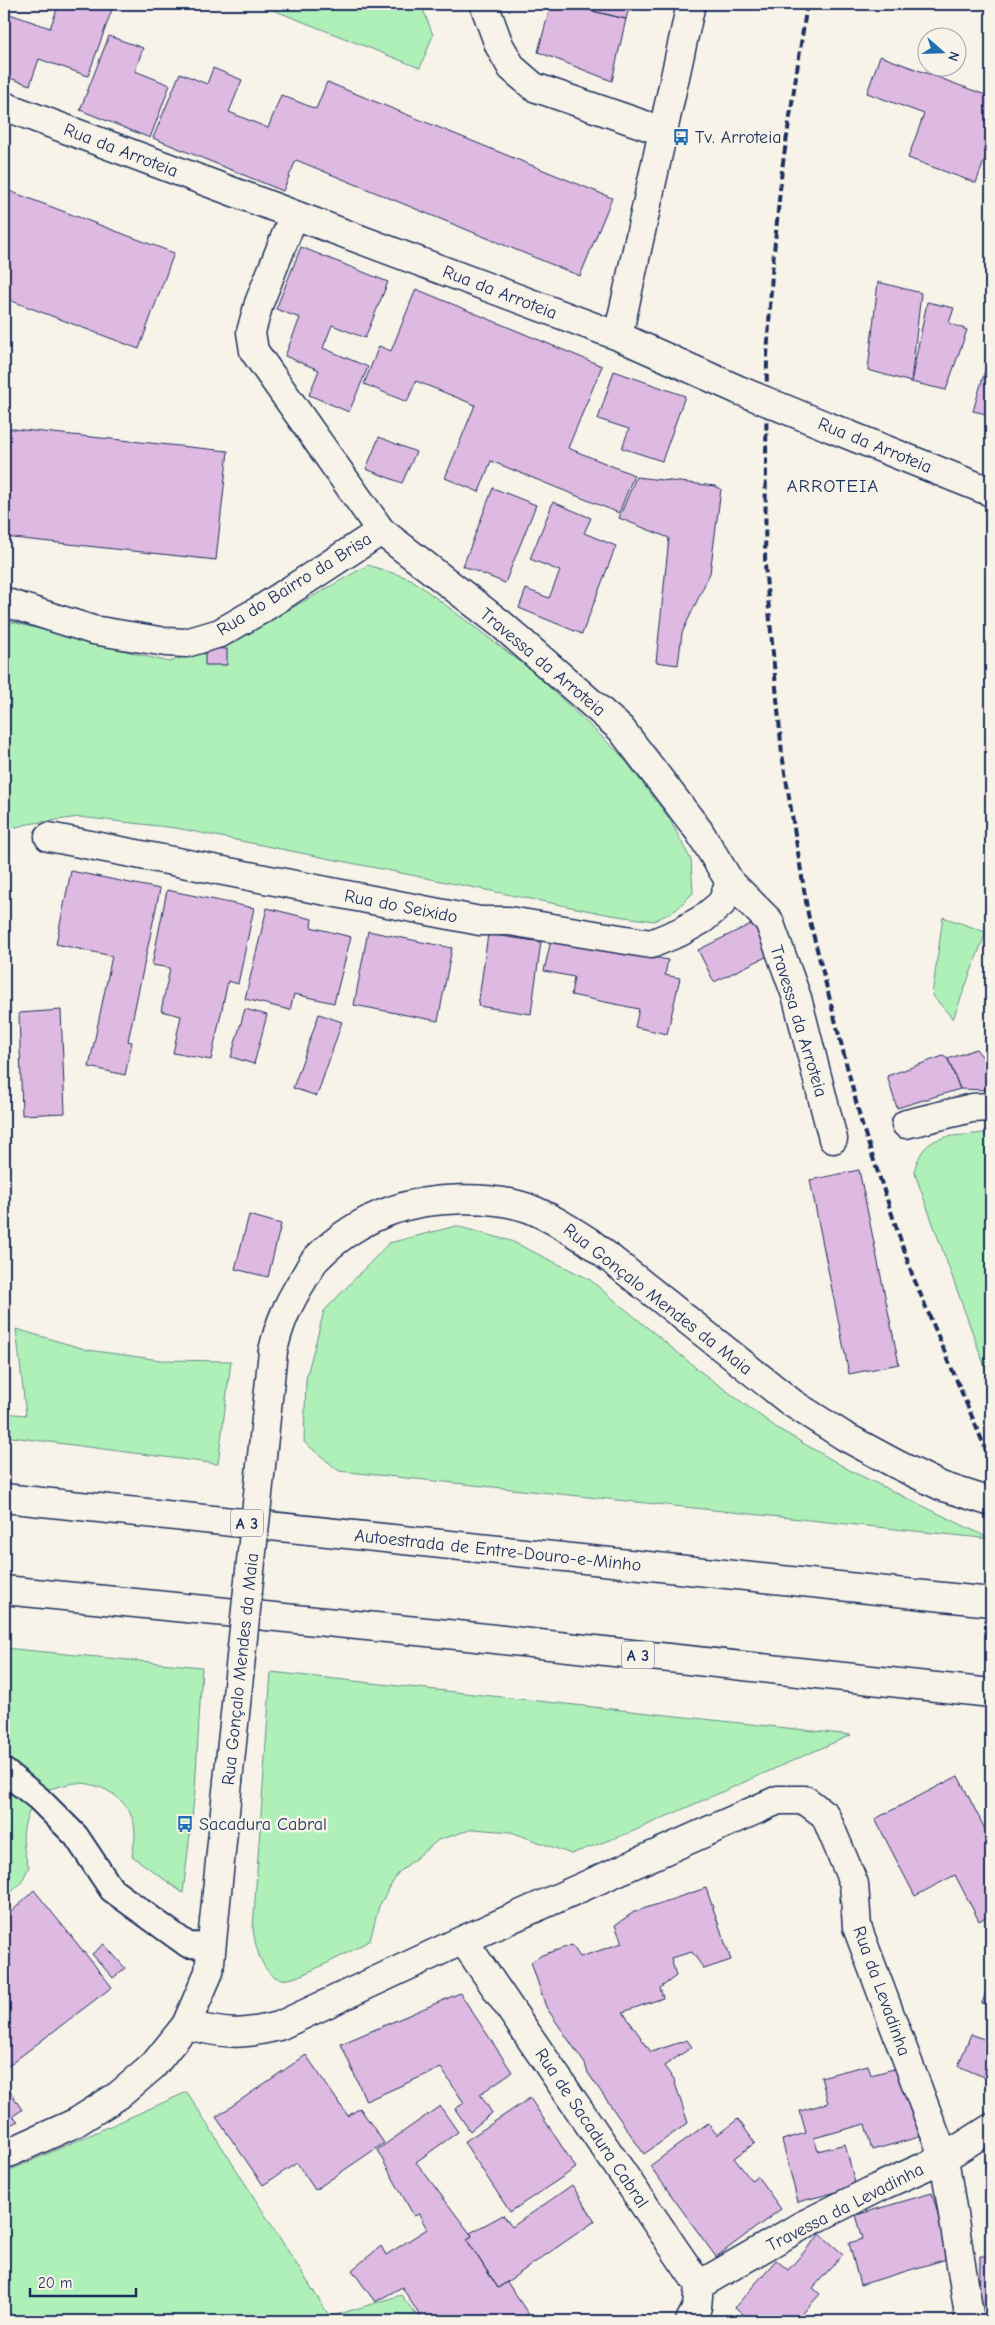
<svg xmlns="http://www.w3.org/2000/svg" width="995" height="2325" font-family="'Comic Neue',sans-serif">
  <rect width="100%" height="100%" fill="#f7f3e8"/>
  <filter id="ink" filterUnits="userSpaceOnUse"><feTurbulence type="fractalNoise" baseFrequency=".02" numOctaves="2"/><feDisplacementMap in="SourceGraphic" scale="10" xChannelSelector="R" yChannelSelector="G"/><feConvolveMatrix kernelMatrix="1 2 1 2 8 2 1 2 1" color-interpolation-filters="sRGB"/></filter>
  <g filter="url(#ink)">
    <path fill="#aff0b8" stroke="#65908b" d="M258,4H421L433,35L420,68Z
      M368,565L411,579L530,669L621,755L669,818L691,860L693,893L676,910L654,921L611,915L176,828L79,817L28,824L4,830V620L169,662L239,638Z
      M943,917L986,932L953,1019L932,995Z
      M983,1133L991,1135V1384L914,1171C925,1131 948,1138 983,1133Z
      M456,1226L511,1241L589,1279L701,1372L777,1428L853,1472L991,1539L339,1471L304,1442L306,1379L324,1311L389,1243Z
      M16,1329L88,1350L160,1360L231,1361L218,1464L4,1436V1413L26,1415Z
      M4,1648L202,1667L195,1791L183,1893L132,1856C133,1849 135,1841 135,1834C135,1802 104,1782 75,1783C64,1784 46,1792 38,1789C26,1784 14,1771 4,1764Z
      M271,1672L851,1735L629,1833L571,1854L511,1832L473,1829L438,1840L398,1873L379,1906L370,1940C352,1951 334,1960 315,1969C308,1972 300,1976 293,1978C264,1987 255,1948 253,1928Z
      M4,1785L31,1807C21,1828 21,1845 29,1867L21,1883L4,1899Z
      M187,2092L330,2317L401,2295L421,2321H4V2173Z"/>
    <path fill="#deb9e2" stroke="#1b2f5e" d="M59,4H114L88,76L39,59L30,85L4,76V12L50,28Z
      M551,4H563L626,19L612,81L538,52Z
      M563,4H630L626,19Z
      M976,4H991V10Z
      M109,36L143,48L135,71L170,85L150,138L80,110Z
      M880,56L991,97V142L976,183L908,158L924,114L867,93Z
      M213,68L242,80L229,112L268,128L281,95L316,109L327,82L612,198L580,276L296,160L283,191L153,138L180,73L207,84Z
      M4,189L174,253L139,349L4,298Z
      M301,247L388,282L365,338L332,325L323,348L368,367L349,412L309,395L319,370L285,356L300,318L276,309Z
      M878,282L921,293L911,382L868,370Z
      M416,289L602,366L568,448L634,475L619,513L491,461L479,492L445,478L475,405L416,381L407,402L364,384L379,346L391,351Z
      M927,302L954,308L949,323L967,330L946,390L911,382Z
      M991,350V415L973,411Z
      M614,371L685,396L662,461L622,448L629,429L598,419Z
      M4,428L228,451L216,560L4,537Z
      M379,437L416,452L402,483L366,469Z
      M636,477L715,486L721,489L710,573L682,633L678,665L656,662L669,538L619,518Z
      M493,488L536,505L505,583L463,566Z
      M553,502L591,518L584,533L616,546L582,634L519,608L526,589L549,598L560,571L530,559Z
      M205,648L227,649V665H205Z
      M71,871L160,889L128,1041L132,1042L125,1075L89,1067L112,956L56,944Z
      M167,890L254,908L238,984L228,981L211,1060L173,1053L181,1016L161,1011L170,968L152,965Z
      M267,908L312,919L311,927L351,937L334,1003L294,994L290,1010L245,999Z
      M755,922L770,955L714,982L698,950Z
      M368,931L452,948L438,1021L354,1005Z
      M488,934L541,942L531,1014L478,1006Z
      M552,936L668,960L665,975L680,978L667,1034L635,1027L639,1009L571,995L574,977L544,971Z
      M245,1009L267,1015L254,1064L231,1057Z
      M61,1010L65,1113L22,1115L19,1013Z
      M319,1014L342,1022L317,1096L293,1088Z
      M976,1049L991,1067V1090L960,1089L948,1059Z
      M943,1056L948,1059L960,1089L897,1108L887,1076Z
      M859,1170L899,1364L849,1374L810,1180Z
      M249,1215L281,1224L268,1277L235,1269Z
      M958,1776L991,1841V1914L979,1921L955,1875L915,1896L875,1819Z
      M706,1888L731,1960L704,1969L692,1952L671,1958L676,1976L660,1988L663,1998L623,2012L651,2052L687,2040L692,2047L664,2066L674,2080L688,2123L644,2154L588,2073L585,2064L546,2007L531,1962L542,1955L572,1945L580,1957L622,1943L615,1925L634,1912Z
      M34,1890L112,1987L4,2069V1919Z
      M104,1944L125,1968L113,1978L92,1954Z
      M991,1979V2007L982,2003Z
      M460,1993L512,2072L480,2094L492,2113L470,2131L455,2109L464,2103L441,2068L366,2101L341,2044Z
      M971,2034L991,2042V2080L958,2066Z
      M306,2055L348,2116L360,2108L384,2143L315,2190L297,2163L263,2185L216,2117Z
      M868,2065L871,2075L905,2066L923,2136L872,2150L865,2124L814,2138L818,2151L845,2144L856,2187L798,2202L782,2140L806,2133L800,2111L828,2103L821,2077Z
      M4,2082L22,2110L13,2116L18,2121L4,2128Z
      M530,2098L576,2168L510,2212L464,2142Z
      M440,2106L458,2132L416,2162L472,2236L467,2240L498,2288L507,2282L533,2321H458L455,2317L448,2321H423L402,2287L375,2302L352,2270L381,2246L386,2255L427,2229L419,2214L414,2216L377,2150Z
      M738,2119L755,2143L734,2158L751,2180L757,2176L781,2209L716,2257L650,2166L708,2123L717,2135Z
      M572,2185L595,2221L498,2288L467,2240L472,2236L470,2233L503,2215L512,2227Z
      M932,2193L950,2258L860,2285L849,2243L863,2239L856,2215Z
      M820,2234L843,2254L813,2288L820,2294L796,2321H751L735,2307L776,2260L788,2270Z
      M980,2256H991V2321H979Z"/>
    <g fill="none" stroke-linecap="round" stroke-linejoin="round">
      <g stroke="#1b2f5e" stroke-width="28">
        <path id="pedestrian" d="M4,1771L38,1798L76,1836L112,1890L188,1945L213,1946"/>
      </g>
      <g stroke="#1b2f5e" stroke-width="31">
        <path id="minor" d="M484,4L499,45L512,68L534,87L662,131
          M4,106L618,336L741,391
          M294,215L259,303L251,332L254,351L381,531L501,624L621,729L699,831L730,882L769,921L797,998L833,1139
          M618,336L691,4
          M829,427L991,492
          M4,602L93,630L166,642L186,643L220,633L260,610L381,531
          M49,837L480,921H509L651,944L680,932L703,919L722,903L730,882
          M906,1124L972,1108L991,1107
          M463,1940L699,2285L697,2307L690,2321
          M186,2025C225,2034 240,2036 279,2026L463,1940L778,1800H805L825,1815L854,1884L857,1927L944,2158L970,2321
          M699,2285L803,2225L877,2188L944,2158L991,2128"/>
      </g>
      <g stroke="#1b2f5e" stroke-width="31">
        <path id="tertiary" d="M273,1351C279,1323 289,1302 304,1278C308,1272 311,1264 316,1259C336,1238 365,1219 393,1210C430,1197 490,1195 528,1208C549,1216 569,1229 588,1241L792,1403L844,1436L896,1464L941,1486L991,1502
          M4,2155L75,2123L119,2095L153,2066L186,2025L209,1972L228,1781"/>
      </g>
      <g stroke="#1b2f5e" stroke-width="31">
        <path id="motorway" d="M4,1498L991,1602
          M4,1590L467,1636L991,1693"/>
      </g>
      <use href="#pedestrian" stroke="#f7f3e8" stroke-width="24"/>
      <use href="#minor" stroke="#f7f3e8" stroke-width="28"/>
      <use href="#tertiary" stroke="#f7f3e8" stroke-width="28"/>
      <use href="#motorway" stroke="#f7f3e8" stroke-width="28"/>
      <path stroke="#1b2f5e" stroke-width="4" stroke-dasharray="8 4" stroke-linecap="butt" d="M807,4L782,169L772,273L767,357L765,565L782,754L808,914L862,1125L912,1274L991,1462"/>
      <g stroke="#1b2f5e" stroke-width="31" stroke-linecap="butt">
        <path id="minor-bridge" d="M741,391L829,427"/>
      </g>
      <g stroke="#1b2f5e" stroke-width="31" stroke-linecap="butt">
        <path id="tertiary-bridge" d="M228,1781L273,1351"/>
      </g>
      <use href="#minor-bridge" stroke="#f7f3e8" stroke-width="28"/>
      <use href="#tertiary-bridge" stroke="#f7f3e8" stroke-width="28"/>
    </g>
  </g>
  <defs>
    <g id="bus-bare" transform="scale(1.35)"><path d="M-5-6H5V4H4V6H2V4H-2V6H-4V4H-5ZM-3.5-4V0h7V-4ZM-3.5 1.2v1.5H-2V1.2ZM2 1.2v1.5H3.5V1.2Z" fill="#1f6fb2" stroke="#f7f3e8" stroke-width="2.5" paint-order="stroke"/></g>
  </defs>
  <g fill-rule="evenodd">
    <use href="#bus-bare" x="681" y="137"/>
    <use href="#bus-bare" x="185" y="1824"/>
  </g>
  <g text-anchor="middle" stroke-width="5" stroke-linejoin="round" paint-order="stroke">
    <g fill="#f7f3e8" stroke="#5d6a87" stroke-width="1">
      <rect x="231" y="1509.5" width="32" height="27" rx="4"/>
      <rect x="622" y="1641.5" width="32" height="27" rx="4"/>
    </g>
    <g font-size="16" font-weight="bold" fill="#1b2f5e">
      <text x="247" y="1529">A 3</text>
      <text x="638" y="1661">A 3</text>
    </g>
    <g font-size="18" fill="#1b2f5e" stroke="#f7f3e8" text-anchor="start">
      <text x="695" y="143">Tv. Arroteia</text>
      <text x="199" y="1830">Sacadura Cabral</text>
    </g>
    <g font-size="18" fill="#1b2f5e" stroke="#f7f3e8">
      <text transform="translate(121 150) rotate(21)" y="6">Rua da Arroteia</text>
      <text transform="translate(500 292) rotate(21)" y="6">Rua da Arroteia</text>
      <text transform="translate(875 445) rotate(22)" y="6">Rua da Arroteia</text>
      <text transform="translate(294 584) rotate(-32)" y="6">Rua do Bairro da Brisa</text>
      <text transform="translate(543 662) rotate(40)" y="6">Travessa da Arroteia</text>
      <text transform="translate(401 906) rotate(11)" y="6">Rua do Seixido</text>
      <text transform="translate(799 1021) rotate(73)" y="6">Travessa da Arroteia</text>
      <text transform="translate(658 1299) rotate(38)" y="6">Rua Gonçalo Mendes da Maia</text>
      <text transform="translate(498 1550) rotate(6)" y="6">Autoestrada de Entre-Douro-e-Minho</text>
      <text transform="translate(240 1669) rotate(-84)" y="6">Rua Gonçalo Mendes da Maia</text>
      <text transform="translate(882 1991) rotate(70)" y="6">Rua da Levadinha</text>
      <text transform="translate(592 2128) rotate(56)" y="6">Rua de Sacadura Cabral</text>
      <text transform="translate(845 2207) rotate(-27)" y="6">Travessa da Levadinha</text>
    </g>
    <g font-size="19" letter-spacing="1" fill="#1b2f5e" stroke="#f7f3e8">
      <text x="833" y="492">ARROTEIA</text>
    </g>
  </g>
  <rect width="995" height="2325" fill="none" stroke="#f7f3e8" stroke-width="20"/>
  <rect x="10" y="10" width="975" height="2305" fill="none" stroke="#1b2f5e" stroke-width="2" filter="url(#ink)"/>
  <g transform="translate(942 52) rotate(110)"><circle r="24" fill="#f7f3e8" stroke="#9fa5b1"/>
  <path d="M0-4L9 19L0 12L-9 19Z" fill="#1f6fb2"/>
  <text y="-8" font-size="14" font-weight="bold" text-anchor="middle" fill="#1b2f5e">N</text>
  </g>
  <path d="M30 2288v8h106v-8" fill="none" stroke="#1b2f5e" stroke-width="2.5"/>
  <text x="38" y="2288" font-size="15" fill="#1b2f5e" stroke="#f7f3e8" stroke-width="4" paint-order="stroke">20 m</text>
</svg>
